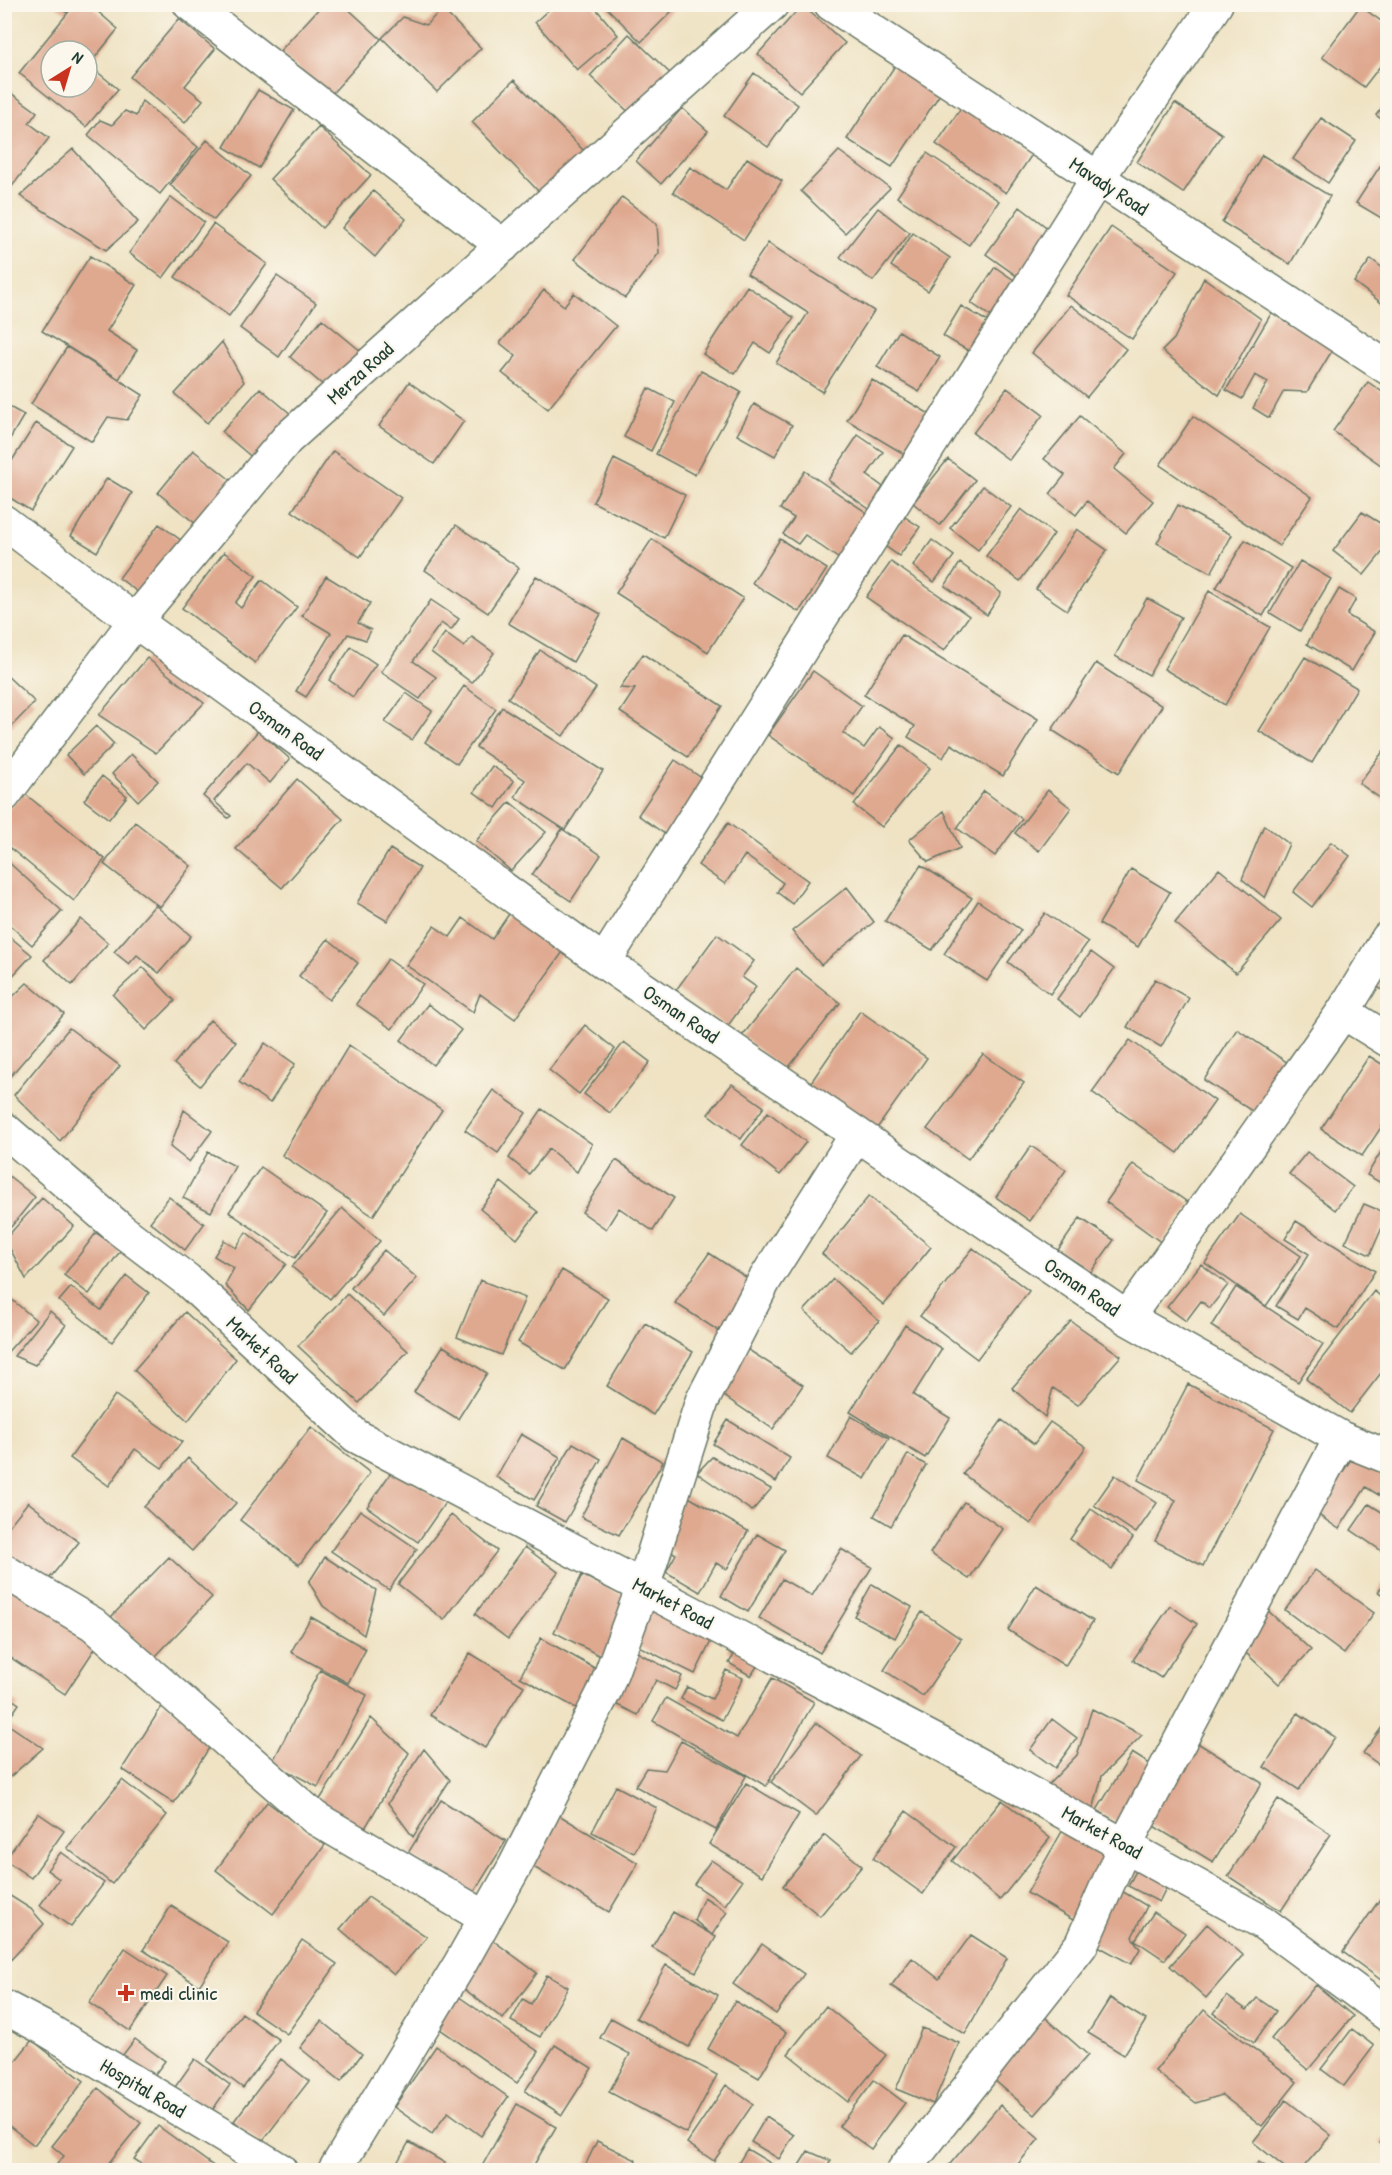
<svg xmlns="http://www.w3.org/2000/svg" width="1392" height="2175" font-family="'Patrick Hand',sans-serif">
  <rect width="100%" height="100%" fill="#fbf7ec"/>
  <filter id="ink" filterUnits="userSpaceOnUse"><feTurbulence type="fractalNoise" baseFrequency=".0167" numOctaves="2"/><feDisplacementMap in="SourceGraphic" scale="12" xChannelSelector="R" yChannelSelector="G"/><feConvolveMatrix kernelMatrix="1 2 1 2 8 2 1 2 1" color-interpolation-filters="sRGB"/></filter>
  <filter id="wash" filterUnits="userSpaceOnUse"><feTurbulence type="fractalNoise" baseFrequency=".008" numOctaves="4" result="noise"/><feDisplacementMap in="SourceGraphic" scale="24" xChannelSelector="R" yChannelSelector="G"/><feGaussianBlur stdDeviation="1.35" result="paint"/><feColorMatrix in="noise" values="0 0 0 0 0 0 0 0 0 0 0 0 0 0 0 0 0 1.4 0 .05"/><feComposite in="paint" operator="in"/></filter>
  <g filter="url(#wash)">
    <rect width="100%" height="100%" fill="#efe3c4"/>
    <g id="blocks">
      <path fill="#dfa990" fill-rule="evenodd" d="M53,4H72L67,13Z
        M75,4H89L118,29L89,65L118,89L86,127L19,73ZM51,51H87V87H51Z
        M323,4H343L381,39L329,97L279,52Z
        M555,4H592L618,35L577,70L535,22Z
        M610,4H679L641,42L607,8Z
        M802,5L845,43L800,92L758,54Z
        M1360,6L1388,26V56L1364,87L1322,57Z
        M442,9L481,48L437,92L382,38L403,17L426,25Z
        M179,19L215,49L185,86L203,100L185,123L130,77Z
        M629,34L675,78L636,119L590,76Z
        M898,61L942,91L892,167L847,139Z
        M754,73L798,105L768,147L724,116Z
        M514,80L587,154L543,196L472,122Z
        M258,90L294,110L259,168L224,147Z
        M11,93L37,112L29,123L49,138L10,189L4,185V102Z
        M1388,100V124L1376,115Z
        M142,101L198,147L160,194L88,135L100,120L112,125L125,111L136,116Z
        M1175,103L1222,134L1183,193L1137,162Z
        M963,105L1033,153L1006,193L936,144Z
        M682,108L708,131L661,184L636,161Z
        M1321,118L1356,141L1328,183L1293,159Z
        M319,127L371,175L322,228L270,179Z
        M207,140L251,176L214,220L170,185Z
        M73,149L138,222L106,250L20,196Z
        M839,151L890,188L845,233L801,191Z
        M927,153L999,201L969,245L897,197Z
        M1262,155L1330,196L1290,264L1222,222Z
        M747,158L782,181L744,240L673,192L690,167L726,190Z
        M1380,166L1388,171V222L1356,203Z
        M373,191L406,219L375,257L342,228Z
        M171,197L204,222L163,278L129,253Z
        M622,197L657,224L659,253L625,298L575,259Z
        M1020,207L1058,236L1025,282L986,254Z
        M878,208L910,233L873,281L840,257Z
        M213,224L267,264L229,316L175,277Z
        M1111,227L1177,272L1132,339L1066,295Z
        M913,233L950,258L928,291L891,266Z
        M768,243L874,311L822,392L776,363L808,313L747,274Z
        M90,256L136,285L107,331L137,350L119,379L42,331Z
        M1371,259L1388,272V308L1354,282Z
        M995,267L1024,287L999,322L971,303Z
        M277,276L316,303L279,357L240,328Z
        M1204,278L1261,319L1219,395L1162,351L1174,339Z
        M747,286L794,318L770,353L755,343L735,374L703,354Z
        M544,290L564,306L574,293L616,326L548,409L502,373L516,356L500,343Z
        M1071,305L1126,349L1087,397L1032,353Z
        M961,306L997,327L979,357L943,336Z
        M1272,312L1333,349L1307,392L1284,391L1269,418L1253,408L1268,382L1255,375L1242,399L1226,390Z
        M322,319L362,352L330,391L290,357Z
        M899,331L940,357L919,392L877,367Z
        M222,342L244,382L207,423L175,394Z
        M67,347L143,395L127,420L108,417L92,442L31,404Z
        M701,371L741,392L695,475L656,454Z
        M872,380L938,419L914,460L847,420Z
        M409,382L464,421L434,464L379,426Z
        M1368,382L1388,396V470L1333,431Z
        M260,388L292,415L254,459L222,432Z
        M648,388L675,402L651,451L624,437Z
        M1007,388L1043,415L1009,460L973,433Z
        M4,404L24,415L4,449Z
        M754,404L792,425L775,456L737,435Z
        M1080,416L1126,454L1114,469L1153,501L1126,533L1087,501L1076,515L1050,494L1065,475L1044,459Z
        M1193,416L1312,497L1279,546L1160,465Z
        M36,423L72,446L31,511L4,494V473Z
        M858,435L883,452L867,475L894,495L879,516L828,480Z
        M193,450L237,485L202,529L158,493Z
        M333,451L401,498L360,557L292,511Z
        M614,459L685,495L664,538L593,502Z
        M948,459L975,480L940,525L913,503Z
        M805,471L873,517L842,561L805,535L798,544L783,534L794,518L780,509Z
        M107,478L132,493L97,552L71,536Z
        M983,486L1011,507L978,550L950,528Z
        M1178,505L1232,535L1211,573L1157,543Z
        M1021,509L1054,534L1020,581L986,556Z
        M1362,512L1388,528V545L1364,575L1333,551Z
        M905,517L920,527L899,556L885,546Z
        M159,524L186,544L147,599L119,578Z
        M456,525L519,568L488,613L425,570Z
        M1077,529L1107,550L1067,610L1036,589Z
        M652,539L743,598L708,652L616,593Z
        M780,539L827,569L799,612L752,583Z
        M932,540L954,556L934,582L913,566Z
        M1245,540L1291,568L1263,616L1216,588Z
        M224,552L256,576L235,603L241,608L262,580L297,607L255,663L182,608Z
        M1300,561L1331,579L1300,631L1270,613Z
        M891,562L969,616L944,651L866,597Z
        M960,563L1001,593L987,615L945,586Z
        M326,576L370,603L358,623L371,630L366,640L348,634L306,697L296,691L331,633L302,616Z
        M536,576L601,614L573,662L508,623Z
        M1339,589L1356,599L1347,615L1375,632L1352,671L1307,644Z
        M1209,591L1270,627L1225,705L1164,669Z
        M1147,598L1181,617L1149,675L1115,656Z
        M431,600L459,619L451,630L441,623L413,661L436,677L420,699L381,672Z
        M445,633L464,647L472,637L494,653L472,683L431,652Z
        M902,635L1038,719L1003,776L951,744L943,758L908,737L915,726L864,695Z
        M351,647L376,664L353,697L329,680Z
        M540,650L596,688L563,736L508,698Z
        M643,654L722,706L688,757L620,712L635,689L620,688Z
        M1305,657L1357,688L1312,763L1259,731Z
        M147,658L204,703L156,753L99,715Z
        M1096,663L1162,706L1119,773L1052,730Z
        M813,671L862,706L843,733L864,748L879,727L895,738L854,796L768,735Z
        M4,673L35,702L4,734Z
        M464,686L496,709L457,764L425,742Z
        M406,693L432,711L412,740L385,722Z
        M502,707L603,771L565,830L515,797L525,780L476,747Z
        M96,726L114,744L84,774L66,755Z
        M258,731L290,759L270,783L247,763L214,801L231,816L228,818L203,796Z
        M901,745L930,768L882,827L854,805Z
        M1388,745V804L1359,783Z
        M131,754L158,781L138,801L112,774Z
        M675,760L706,781L669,837L638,815Z
        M492,766L514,781L496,808L474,792Z
        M102,776L127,796L109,819L84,800Z
        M297,779L343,819L282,888L236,849Z
        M1048,790L1071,808L1039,851L1015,833Z
        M984,791L1022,819L995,856L957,828Z
        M24,793L105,859L74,901L4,843V813Z
        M510,802L546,832L511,871L476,841Z
        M944,811L960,848L928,862L909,840Z
        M135,822L191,866L160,907L104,864Z
        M728,823L808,881L792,904L777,892L783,883L745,855L725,884L698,865Z
        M1264,825L1289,844L1265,898L1242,879Z
        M562,829L601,855L571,901L532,875Z
        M1331,842L1350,856L1312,907L1293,892Z
        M390,849L420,868L387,921L357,903Z
        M4,858L62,911L32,945L4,920Z
        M921,865L972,898L932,950L885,921Z
        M1131,869L1170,892L1138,947L1099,924Z
        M1219,869L1281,920L1236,973L1175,923Z
        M847,887L874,922L821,965L792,931Z
        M978,901L1021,930L987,981L944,954Z
        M155,905L191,936L159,973L137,955L129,964L114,952Z
        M511,911L565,949L515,1019L480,994L473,1012L406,965L434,926L450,937L463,918L492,939Z
        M1045,913L1088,942L1050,994L1008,962Z
        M81,919L108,943L72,985L44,960Z
        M4,932L32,955L4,985Z
        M717,934L754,961L742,977L756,987L727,1027L676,990Z
        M328,939L358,963L329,1000L299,976Z
        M1091,952L1114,969L1080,1017L1057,999Z
        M388,959L423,984L392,1029L356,1004Z
        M143,967L175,1001L146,1030L113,995Z
        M796,968L840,1003L785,1072L742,1036Z
        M1388,969V993L1377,987Z
        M1155,979L1189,998L1161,1047L1127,1027Z
        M27,983L64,1014L7,1080L4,1077V1005Z
        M428,1004L461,1030L433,1065L401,1040Z
        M860,1011L927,1058L873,1134L807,1088Z
        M210,1020L236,1042L200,1086L174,1064Z
        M585,1025L615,1049L579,1094L549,1070Z
        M69,1028L120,1066L60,1141L14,1095Z
        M1237,1029L1291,1065L1258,1115L1204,1080Z
        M1130,1040L1215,1101L1178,1153L1092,1092Z
        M624,1042L650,1062L610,1113L584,1094Z
        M265,1043L295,1064L270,1103L239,1082Z
        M349,1045L442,1110L373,1216L282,1155Z
        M983,1054L1024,1083L968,1159L927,1129Z
        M1369,1056L1388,1068V1117L1362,1156L1321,1129Z
        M732,1084L764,1107L741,1139L708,1114Z
        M493,1090L526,1113L498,1153L465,1130Z
        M542,1109L592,1144L577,1172L549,1149L529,1174L509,1158Z
        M184,1110L212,1131L189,1162L170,1147Z
        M768,1112L806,1142L780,1175L742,1145Z
        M1388,1140V1187L1367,1175Z
        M1031,1146L1066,1170L1030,1221L996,1197Z
        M208,1152L235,1166L211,1212L183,1198Z
        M1307,1152L1353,1187L1335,1210L1289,1174Z
        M616,1160L674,1198L653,1231L619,1208L606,1229L582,1212Z
        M1133,1164L1190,1204L1162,1243L1106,1202Z
        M261,1167L327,1213L295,1258L229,1212Z
        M4,1172L35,1197L11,1227L4,1222Z
        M501,1182L538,1212L517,1239L480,1209Z
        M869,1196L931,1247L884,1305L822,1254Z
        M169,1197L204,1224L185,1250L150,1222Z
        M42,1198L74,1226L26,1279L5,1239Z
        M1364,1204L1388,1214L1370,1255L1345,1243Z
        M342,1208L380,1241L330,1299L292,1267Z
        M1240,1214L1301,1256L1266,1306L1205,1263Z
        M1080,1218L1114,1240L1091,1272L1058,1250Z
        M1296,1221L1375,1271L1338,1329L1305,1308L1298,1319L1276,1306L1309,1254L1285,1239Z
        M246,1232L286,1264L249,1310L225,1285L234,1268L214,1256L224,1240L236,1248Z
        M96,1233L121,1250L89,1294L64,1275Z
        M973,1248L1029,1291L977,1359L920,1316Z
        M384,1250L417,1278L384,1316L351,1288Z
        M709,1253L761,1287L728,1337L675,1303Z
        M1201,1264L1228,1285L1210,1308L1201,1301L1186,1321L1167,1307Z
        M562,1270L608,1298L565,1370L518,1342Z
        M127,1276L149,1293L112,1342L59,1301L71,1287L101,1310Z
        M833,1279L879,1321L851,1352L804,1311Z
        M480,1280L525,1298L501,1355L457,1337Z
        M1236,1287L1323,1344L1298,1382L1211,1326Z
        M1374,1291L1388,1302V1364L1350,1413L1306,1379Z
        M4,1293L36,1320L4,1356Z
        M347,1294L408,1351L359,1403L298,1346Z
        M50,1311L66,1325L35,1365L14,1356Z
        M185,1312L236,1359L188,1421L134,1370Z
        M1071,1321L1121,1356L1078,1405L1053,1388L1045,1417L1012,1388Z
        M645,1323L693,1352L653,1415L607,1386Z
        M905,1325L942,1349L913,1395L950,1418L925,1458L850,1412Z
        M443,1346L487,1373L458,1419L414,1392Z
        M744,1347L803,1385L773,1429L715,1390Z
        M1188,1384L1274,1429L1203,1566L1155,1541L1176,1500L1138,1480Z
        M115,1395L182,1442L162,1468L135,1449L109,1486L70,1458Z
        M851,1416L889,1438L865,1479L828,1458Z
        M728,1420L790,1458L776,1482L713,1444Z
        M1002,1420L1034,1444L1050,1422L1086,1447L1031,1524L963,1474Z
        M311,1427L370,1473L299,1565L240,1520Z
        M521,1434L560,1457L534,1500L496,1477Z
        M623,1438L663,1462L619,1535L581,1517Z
        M573,1443L601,1459L565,1522L536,1506Z
        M1355,1453L1388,1475V1501L1366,1487L1339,1529L1316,1513Z
        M908,1454L926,1465L891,1526L874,1516Z
        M712,1457L771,1489L752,1511L697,1473Z
        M188,1458L236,1503L192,1551L144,1507Z
        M394,1468L445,1503L418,1542L367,1507Z
        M1115,1475L1157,1503L1136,1533L1094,1505Z
        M685,1495L748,1531L727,1569L716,1563L700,1592L666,1572L676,1554L658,1543Z
        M28,1502L79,1542L41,1589L4,1560V1532Z
        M964,1502L1003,1529L969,1579L930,1553Z
        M1369,1504L1388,1516V1598L1378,1592L1385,1581L1383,1552L1351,1530Z
        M1091,1509L1133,1538L1112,1569L1070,1539Z
        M360,1510L417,1549L389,1590L331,1551Z
        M451,1515L497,1551L444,1620L398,1584Z
        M757,1534L785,1550L748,1612L721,1596Z
        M525,1547L558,1572L508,1639L475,1614Z
        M841,1549L872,1567L820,1653L759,1618L782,1579L812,1596Z
        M169,1557L212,1597L154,1658L111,1617Z
        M325,1557L376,1590L364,1635L323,1606L309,1582Z
        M1315,1570L1374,1613L1344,1654L1285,1610Z
        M582,1575L632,1600L604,1658L554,1632Z
        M4,1581L98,1644L65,1694L4,1653Z
        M872,1584L912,1607L895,1638L854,1616Z
        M1036,1585L1093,1621L1065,1666L1008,1630Z
        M648,1600L715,1633L695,1674L628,1641Z
        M1170,1606L1197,1624L1161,1678L1133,1660Z
        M1266,1609L1311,1650L1279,1684L1246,1653Z
        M922,1612L961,1639L923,1696L884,1670Z
        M311,1617L366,1649L348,1683L291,1652Z
        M541,1638L607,1675L585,1713L520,1677Z
        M733,1641L762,1658L751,1676L729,1663L734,1655L727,1651Z
        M633,1650L682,1676L675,1690L656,1680L638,1715L607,1700Z
        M470,1653L524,1686L485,1748L430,1715Z
        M320,1670L367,1695L318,1787L272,1763Z
        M726,1670L743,1678L722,1720L681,1699L687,1687L712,1699Z
        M772,1678L814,1702L766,1786L653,1721L666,1698L737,1738Z
        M4,1694L19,1704L6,1723L43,1748L4,1782Z
        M164,1703L216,1737L174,1803L122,1769Z
        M1092,1709L1142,1735L1102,1776L1092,1814L1046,1787L1077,1755Z
        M1298,1713L1335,1737L1299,1790L1264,1767Z
        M371,1718L409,1753L364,1830L319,1801Z
        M1052,1719L1077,1738L1055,1768L1030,1750Z
        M1388,1719V1771L1363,1753Z
        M816,1723L861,1756L816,1816L771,1782Z
        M681,1741L746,1776L716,1830L635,1786L646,1768L665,1770Z
        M1196,1742L1262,1783L1213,1862L1147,1822Z
        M424,1749L450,1780L413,1837L388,1803Z
        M1132,1753L1156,1768L1121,1825L1097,1810Z
        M122,1780L167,1815L112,1884L67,1848Z
        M746,1783L799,1814L762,1876L709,1844Z
        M616,1786L657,1808L634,1853L592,1832Z
        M1278,1799L1331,1834L1281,1911L1228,1876Z
        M441,1800L506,1841L473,1894L408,1853Z
        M1002,1800L1050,1838L1000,1900L952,1861Z
        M267,1802L325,1845L273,1914L216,1870Z
        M549,1809L638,1863L609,1912L520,1859Z
        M906,1811L956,1847L923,1894L873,1858Z
        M38,1813L64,1831L31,1878L5,1860Z
        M1064,1828L1116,1858L1078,1923L1027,1893Z
        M825,1835L862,1866L820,1916L783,1886Z
        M61,1852L104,1883L71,1927L40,1905L59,1879L47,1870Z
        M711,1860L742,1881L725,1905L694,1884Z
        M1141,1862L1171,1878L1159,1902L1128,1886Z
        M1115,1887L1147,1906L1132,1937L1140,1949L1131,1964L1087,1940Z
        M4,1892L31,1909L44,1924L4,1967Z
        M1385,1892L1388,1893V1970L1381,1980L1343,1952Z
        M368,1897L427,1937L394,1975L340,1929Z
        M704,1897L727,1912L712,1935L694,1920Z
        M171,1906L228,1942L199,1986L143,1950Z
        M673,1912L716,1937L696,1972L652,1947Z
        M1154,1912L1185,1933L1165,1960L1135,1940Z
        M1207,1924L1243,1955L1206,1998L1170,1966Z
        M971,1935L1007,1958L965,2034L891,1986L912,1958L939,1979Z
        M491,1939L537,1973L503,2019L458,1984Z
        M302,1940L337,1964L287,2034L253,2011Z
        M762,1944L804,1974L776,2014L733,1984Z
        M125,1948L167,1976L130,2031L89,2003Z
        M666,1965L718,1995L689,2047L636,2018Z
        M547,1975L568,1987L540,2037L511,2021L523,1999L531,2004Z
        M1316,1985L1353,2016L1308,2070L1271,2039Z
        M452,1992L539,2052L517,2083L430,2022Z
        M1227,1996L1247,2010L1257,1998L1276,2011L1254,2043L1214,2013Z
        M1110,1998L1146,2020L1124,2055L1088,2033Z
        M735,2001L786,2032L759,2078L708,2049Z
        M826,2006L886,2055L848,2102L788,2054Z
        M1204,2010L1297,2082L1262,2126L1222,2095L1196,2103L1155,2071Z
        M1038,2011L1088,2055L1035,2115L986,2073Z
        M242,2013L279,2040L243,2088L207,2061Z
        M611,2018L717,2075L686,2133L609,2092L630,2054L600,2038Z
        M321,2021L362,2054L341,2081L300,2048Z
        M922,2028L959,2043L933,2104L896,2089Z
        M1352,2029L1374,2046L1344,2086L1321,2069Z
        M135,2039L165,2061L152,2078L122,2056Z
        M32,2040L84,2081L34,2145L4,2122V2075Z
        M555,2045L592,2068L562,2115L525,2091Z
        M436,2046L508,2097L481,2136L448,2112L432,2134L394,2107Z
        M195,2059L230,2085L211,2112L175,2087Z
        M281,2059L309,2081L261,2143L234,2121Z
        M874,2080L905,2103L871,2149L839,2126Z
        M726,2085L753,2104L714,2161L687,2143Z
        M98,2088L141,2123L103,2170H52L64,2156L52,2146Z
        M1286,2100L1331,2135L1301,2170H1288L1253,2142Z
        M517,2104L556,2127L531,2170H485L481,2168Z
        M1000,2105L1039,2139L1013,2170H945Z
        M766,2117L794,2135L779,2159L751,2142Z
        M158,2126L219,2170H151L134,2159Z
        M1388,2133V2149L1380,2143Z
        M597,2141L636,2160L631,2170H583Z
        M409,2142L445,2163L441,2170H393Z
        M747,2149L782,2170H741L736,2167Z
        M808,2151L831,2161L825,2170H796Z
        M1259,2162L1271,2170H1253Z"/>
    </g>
  </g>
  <g filter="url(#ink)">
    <use href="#blocks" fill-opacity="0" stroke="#687766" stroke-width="1.5"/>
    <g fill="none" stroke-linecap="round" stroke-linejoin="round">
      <g stroke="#687766" stroke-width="36">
        <path id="minor" d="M190,4L503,246
          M831,4L1388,368
          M4,522L135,621L604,962L1127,1318L1341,1438L1388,1457
          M4,795L135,621L287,439L772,4
          M604,962L1098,178L1216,4
          M1343,1012L1388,1040
          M4,1129L121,1230L187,1280L356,1436L941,1744L1262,1922L1388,2015
          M1127,1318L1343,1012L1388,938
          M4,1571L93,1624L315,1818L486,1918
          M4,2007L46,2029L280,2170
          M335,2170L460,1964L515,1866L605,1690L643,1587L702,1401L764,1281L857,1134
          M904,2170L1081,1945L1125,1845L1341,1438"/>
      </g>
      <use href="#minor" stroke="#fff" stroke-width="33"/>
    </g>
  </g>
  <path fill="#c8321e" stroke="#fbf7ec" stroke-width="2" d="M123 1984h6v6h6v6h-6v6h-6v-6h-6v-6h6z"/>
  <g text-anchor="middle" stroke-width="4.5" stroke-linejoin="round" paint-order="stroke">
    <g font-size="20" fill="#1f3d34" stroke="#fbf7ec">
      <text transform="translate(1109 186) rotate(33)" y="7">Mavady Road</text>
      <text transform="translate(360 373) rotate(-42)" y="7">Merza Road</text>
      <text transform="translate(286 730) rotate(36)" y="7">Osman Road</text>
      <text transform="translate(681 1014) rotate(34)" y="7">Osman Road</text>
      <text transform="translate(1082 1287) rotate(34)" y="7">Osman Road</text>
      <text transform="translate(262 1350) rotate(43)" y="7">Market Road</text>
      <text transform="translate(673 1603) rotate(28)" y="7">Market Road</text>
      <text transform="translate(1102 1832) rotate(29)" y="7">Market Road</text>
      <text transform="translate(143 2088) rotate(31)" y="7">Hospital Road</text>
    </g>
    <g font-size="20" fill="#1f3d34" stroke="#fbf7ec" text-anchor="start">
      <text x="140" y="2000">medi clinic</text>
    </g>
  </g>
  <rect width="1392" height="2175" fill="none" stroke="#fbf7ec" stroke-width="24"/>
  <g transform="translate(69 69) rotate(37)"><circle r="28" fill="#fbf7ec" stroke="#a3ada2" stroke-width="1.5"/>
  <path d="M0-4.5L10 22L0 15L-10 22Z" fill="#c8321e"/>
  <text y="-9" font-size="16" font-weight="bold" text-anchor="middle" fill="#1f3d34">N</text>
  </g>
</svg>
